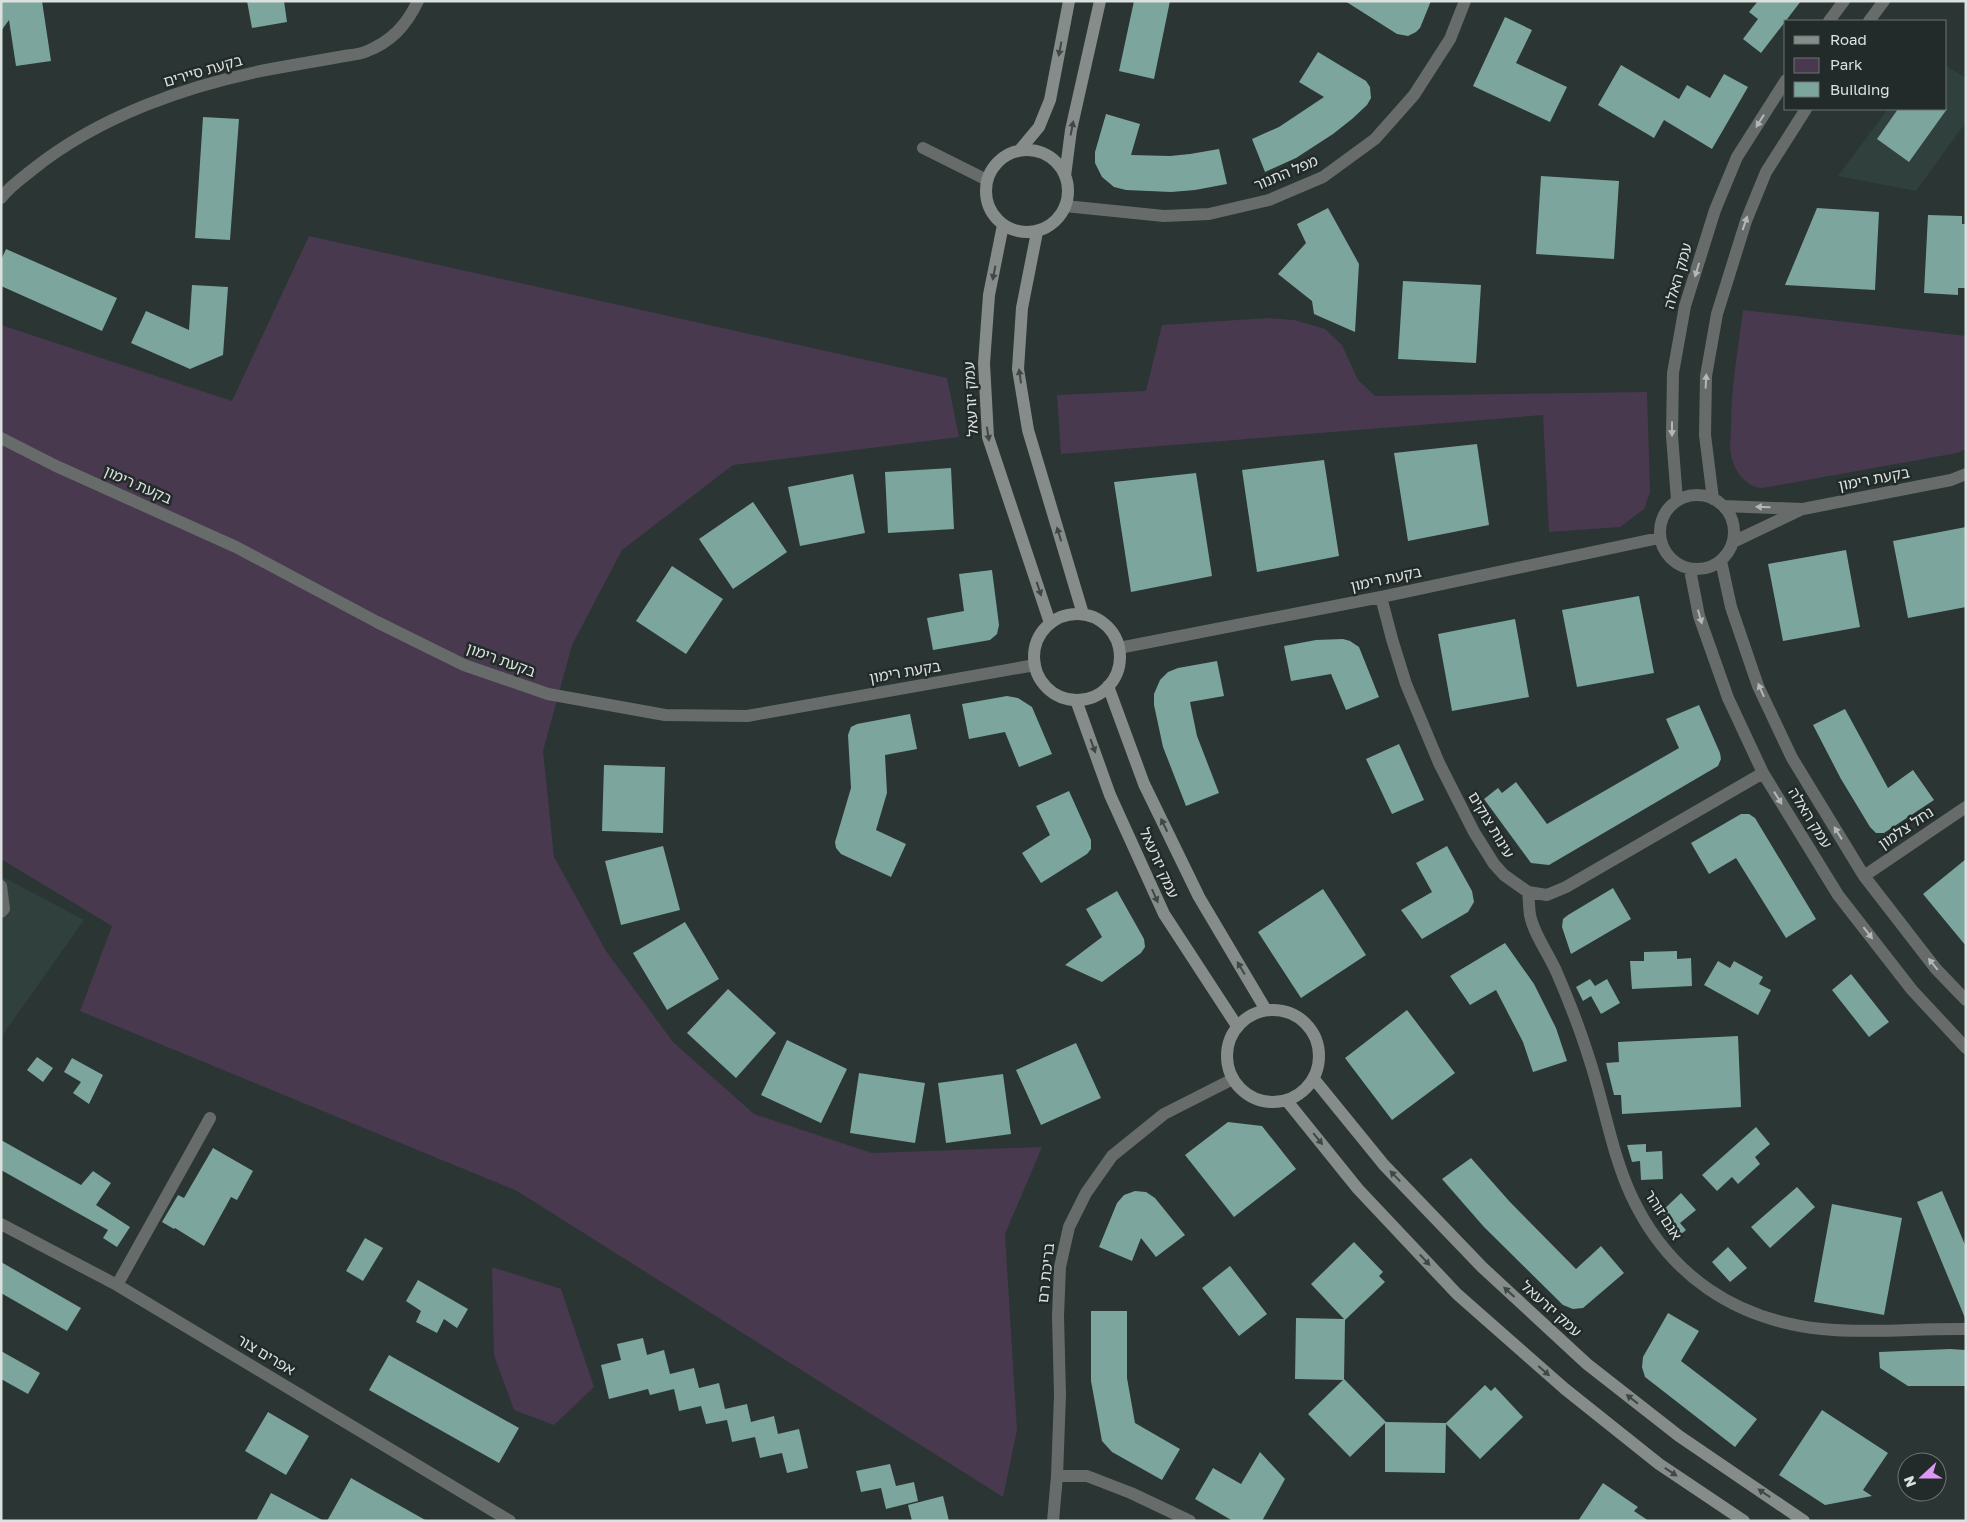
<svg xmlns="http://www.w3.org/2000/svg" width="1967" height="1522" font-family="'Golos Text','Noto Sans Hebrew',sans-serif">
  <rect width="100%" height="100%" fill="#2b3533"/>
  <path fill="#30413d" d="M1946,66L1966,78V122L1916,191L1838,176L1888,109H1946Z
    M1,876L84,920L1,1037Z"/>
  <path fill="#48394f" d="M309,236L947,378L959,437L733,465L622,550L572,645L543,751L554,857L606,951L673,1042L754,1114L872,1153L1042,1147L1005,1234L1017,1430L1003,1497L517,1191L80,1011L112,926L1,859V325L232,401Z
    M1743,310L1966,336V449L1957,453L1762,488C1746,487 1734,471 1731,455C1729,446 1731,436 1731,428C1731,388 1738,349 1743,310Z
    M1268,318L1294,320L1325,329L1342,345L1358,380L1375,396L1647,392L1650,492L1644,509L1620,527L1549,532L1543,415L1061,454L1057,395L1146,391L1162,325Z
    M492,1267L561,1289L594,1387L554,1425L514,1410L494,1355Z"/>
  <path fill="#7ca59d" d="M1,1H42L51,61L16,66L9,20L1,31Z
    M247,1H284L287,22L252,28Z
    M1134,1H1170L1154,79L1119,71Z
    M1345,1H1431L1420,28L1416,32L1408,36L1397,34Z
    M1758,1H1801L1761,53L1743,39L1758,19L1749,12Z
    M1505,17L1532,30L1516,63L1567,87L1550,122L1473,86Z
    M1318,52L1366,81L1370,87L1371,98L1367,105L1352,119L1333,134L1296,158L1265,172L1252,139L1279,127L1324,97L1299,82Z
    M1621,65L1679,99L1687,85L1710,98L1724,74L1748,87L1712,149L1664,120L1654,138L1598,105Z
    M1898,109H1947L1909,162L1877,139Z
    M1106,114L1140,124L1131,155L1170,156L1190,154L1219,149L1227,184L1195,190L1171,192L1126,190L1114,187L1102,177L1095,163V152Z
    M203,117L239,119L230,240L195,238Z
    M1541,176L1619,181L1614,259L1536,254Z
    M1328,208L1359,264L1355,332L1314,314L1312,301L1278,274L1306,243L1297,224Z
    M1817,208L1879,212L1875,290L1785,285Z
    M1928,215L1962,216V224H1966V288H1958V295L1924,293Z
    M6,249L117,298L102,331L1,286V260Z
    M1403,281L1481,285L1476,363L1398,359Z
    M192,285L228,287L223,355L190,369L131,343L146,311L189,330Z
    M1477,444L1489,525L1408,541L1394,453Z
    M1324,460L1339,556L1257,572L1242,470Z
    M951,468L954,529L888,533L885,472Z
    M1196,473L1212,576L1131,592L1114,482Z
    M853,474L865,533L800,546L788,487Z
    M753,502L787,552L733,589L699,539Z
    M1966,527V607L1908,618L1893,541Z
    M1846,550L1860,627L1783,641L1768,564Z
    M672,566L723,599L686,654L636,621Z
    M992,570L999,625L997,634L990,640L933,650L927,618L964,611L959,574Z
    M1639,596L1654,673L1577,687L1562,610Z
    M1515,619L1529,697L1452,711L1438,634Z
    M1343,639L1350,641L1359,647L1379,697L1346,710L1331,674L1291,681L1284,646L1316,640Z
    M1217,661L1224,696L1190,702L1197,736L1219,793L1186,806L1163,747L1154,705V694L1160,680L1168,672L1178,668Z
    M1007,696L1018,698L1032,707L1052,754L1019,767L1005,732L969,739L962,704Z
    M1699,705L1720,753L1721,759L1718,766L1549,865L1531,863L1484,799L1498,788L1502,793L1516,782L1547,824L1679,748L1666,719Z
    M1845,709L1888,788L1913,770L1934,800L1884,833H1876L1870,827L1841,779L1813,725Z
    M910,714L917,749L885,755L887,793L876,830L906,844L891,877L841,854L836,848L835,842L851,788L848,735L851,727L857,724Z
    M1399,744L1424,800L1392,814L1366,759Z
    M604,765L665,767L663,833L602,831Z
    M1069,791L1091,840V849L1087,854L1041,883L1022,853L1050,835L1036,806Z
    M1741,814H1749L1755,818L1816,919L1786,938L1736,858L1709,874L1691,843Z
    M663,846L680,910L621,925L605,861Z
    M1447,846L1472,891L1474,902L1468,912L1422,939L1401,910L1432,892L1416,863Z
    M1966,859V946L1923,894Z
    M1613,888L1631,919L1571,954L1562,927L1563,919L1568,915Z
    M1323,889L1366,955L1301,998L1258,932Z
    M1117,891L1144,939L1145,947L1141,953L1102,982L1065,965L1102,937L1086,909Z
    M685,922L719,979L667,1010L633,953Z
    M1505,943L1534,984L1556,1028L1567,1061L1533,1072L1523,1042L1496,990L1470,1005L1450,976Z
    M1677,951V959L1691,958L1692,986L1632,989L1630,961H1644V952Z
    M1718,961L1730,968L1734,961L1763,977L1759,984L1771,990L1758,1015L1704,985Z
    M1851,974L1889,1022L1869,1037L1832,990Z
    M1590,979L1595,986L1607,979L1620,1003L1601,1014L1591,996L1583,1001L1576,987Z
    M728,989L776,1033L736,1078L687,1033Z
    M1407,1010L1455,1073L1392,1120L1345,1058Z
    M1738,1036L1741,1107L1622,1114L1621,1095H1614L1606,1063L1619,1062L1618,1042Z
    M787,1040L847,1069L821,1123L761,1095Z
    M1076,1043L1101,1098L1041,1125L1016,1070Z
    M37,1057L53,1068L43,1082L27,1070Z
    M72,1058L103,1075L89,1104L73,1093L81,1082L64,1072Z
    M859,1073L925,1083L915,1143L850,1133Z
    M1003,1074L1011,1134L946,1143L938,1083Z
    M1228,1122L1262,1126L1296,1169L1234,1217L1185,1155Z
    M1756,1127L1770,1144L1755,1157L1760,1164L1738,1184L1732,1177L1717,1191L1702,1175Z
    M1,1140L81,1185L93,1171L111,1183L96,1205L130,1227L117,1247L103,1238L108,1230L1,1170Z
    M1646,1144V1152L1662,1151L1663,1179L1641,1180L1640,1161L1632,1162L1627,1145Z
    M213,1148L253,1171L237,1200L231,1197L204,1246L175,1228L174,1229L162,1222L178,1195L184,1198Z
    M1471,1158L1510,1202L1576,1269L1601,1246L1624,1273L1583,1308L1573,1309L1563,1305L1484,1227L1442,1179Z
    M1797,1187L1815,1207L1770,1248L1751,1227Z
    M1135,1191L1146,1192L1155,1198L1185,1235L1156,1257L1141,1238L1132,1261L1099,1247L1117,1203L1124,1195Z
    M1942,1191L1966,1247L1965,1318L1917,1202Z
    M1681,1193L1696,1210L1680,1223L1686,1230L1674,1240L1664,1227L1670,1222L1661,1212Z
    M1832,1204L1902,1218L1884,1315L1814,1302Z
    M365,1238L383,1248L363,1281L346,1271Z
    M1354,1242L1383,1272L1379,1276L1385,1282L1345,1320L1344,1379L1386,1422L1446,1423L1485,1385L1491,1391L1495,1387L1523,1417L1480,1459L1446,1424L1445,1473L1385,1472V1423L1350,1457L1308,1414L1343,1380L1295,1379L1296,1318L1344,1319L1311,1284Z
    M1728,1247L1747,1268L1730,1282L1712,1262Z
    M1,1262L81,1308L67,1331L1,1293Z
    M1230,1266L1267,1314L1239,1336L1202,1288Z
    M418,1280L468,1309L457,1328L444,1319L437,1333L416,1322L421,1311L406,1301Z
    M1091,1311H1127V1378L1135,1423L1180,1449L1162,1480L1112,1452L1102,1441L1091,1381Z
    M1668,1313L1699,1331L1681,1361L1757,1419L1735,1447L1645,1377L1642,1367L1643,1357Z
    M643,1338L647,1355L664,1350L670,1374L694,1368L699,1388L719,1383L725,1409L747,1404L751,1422L774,1416L778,1434L799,1429L808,1468L787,1473L782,1453L760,1458L755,1437L732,1442L727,1420L706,1424L701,1406L679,1411L674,1389L650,1395L648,1389L609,1399L601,1365L621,1360L617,1344Z
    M1950,1349L1966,1350V1386H1908L1880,1368L1879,1352Z
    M1,1351L40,1373L28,1394L1,1379Z
    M389,1355L519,1428L499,1463L369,1390Z
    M1822,1410L1888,1453L1863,1490L1872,1496L1825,1505L1779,1475Z
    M268,1412L309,1436L286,1475L245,1451Z
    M1260,1452L1285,1479L1262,1521H1233L1195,1499L1213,1468L1241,1484Z
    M890,1464L896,1486L914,1482L918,1501L886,1509L881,1488L861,1492L856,1471Z
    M351,1478L427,1521H327Z
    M1603,1483L1638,1507L1634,1511L1649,1521H1578Z
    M271,1493L324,1521H256Z
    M943,1496L949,1521H912L908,1505Z"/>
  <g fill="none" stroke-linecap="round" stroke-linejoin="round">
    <path stroke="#676c6b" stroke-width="12" d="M1829,21L1844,1
      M1869,21L1884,1
      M923,148L987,180
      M1,198C9,187 21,179 32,170C99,116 188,85 271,69C294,65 316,61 339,57C347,55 357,55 365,52C391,42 406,26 418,1
      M1065,206L1164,216L1209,214L1269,200L1323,177L1375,139L1414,95L1450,39L1465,1
      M1,438L56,466L236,547L377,622L464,665L548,694L665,715L747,716L1035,665
      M1660 532a37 37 0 1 1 74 0a37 37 0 1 1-74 0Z
      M1713,499L1705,435L1706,376L1717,314L1746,221L1766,172L1806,109
      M1677,500L1672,436L1673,373L1685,306L1715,210L1737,157L1786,80
      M1723,506L1803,509L1951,480L1966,474
      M1733,542L1800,510
      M1721,561L1731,607L1758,686L1792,758L1864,876L1936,969L1966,1000
      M1690,570L1699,616L1728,698L1763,773L1838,895L1912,990L1966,1048
      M1381,597L1392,639L1406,684L1439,763L1474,832L1494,864L1504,875L1528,892L1547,895L1566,887L1763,773
      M1119,648L1381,597L1659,538
      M1864,876L1966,807
      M1,886L4,909L1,912
      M1528,892C1529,900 1529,908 1530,915C1534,935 1549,954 1557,973C1569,1001 1580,1029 1589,1058C1604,1103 1611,1151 1631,1195C1668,1275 1735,1320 1822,1329C1867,1334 1919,1328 1966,1329
      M1,1224L117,1285L510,1521
      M117,1285L210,1118
      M1057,1476H1087L1131,1493L1190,1521
      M1053,1521L1057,1476L1060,1395L1058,1316L1060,1267L1069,1227L1086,1193L1112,1156L1164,1114L1233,1079"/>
    <path stroke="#858c8a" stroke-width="12" d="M986 191a41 41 0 1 1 82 0a41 41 0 1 1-82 0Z
      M1019,151L1039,127L1050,100L1069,1
      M1065,176L1071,130L1100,1
      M1003,225L989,295L984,363L988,437L1050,623
      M1037,232L1022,308L1018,369L1028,430L1083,614
      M1034 657a43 43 0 1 1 86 0a43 43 0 1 1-86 0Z
      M1108,686L1144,784L1199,897L1266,1010
      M1076,700L1110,795L1164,914L1237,1026
      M1227 1056a46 46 0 1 1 92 0a46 46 0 1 1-92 0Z
      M1314,1079L1384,1165L1482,1267L1587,1364L1679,1436L1804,1521
      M1287,1101L1358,1189L1457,1294L1565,1389L1659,1464L1744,1521"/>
  </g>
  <defs><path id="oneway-solid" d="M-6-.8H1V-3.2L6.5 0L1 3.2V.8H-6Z" transform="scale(1.25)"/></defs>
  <g fill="#404846">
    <use href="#oneway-solid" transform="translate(1060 49) rotate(101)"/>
    <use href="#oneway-solid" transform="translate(1072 128) rotate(-79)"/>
    <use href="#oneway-solid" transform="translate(994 273) rotate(101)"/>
    <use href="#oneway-solid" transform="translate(1020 376) rotate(-98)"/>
    <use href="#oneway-solid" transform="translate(988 434) rotate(81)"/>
    <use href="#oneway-solid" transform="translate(1059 534) rotate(-107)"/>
    <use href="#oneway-solid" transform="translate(1039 589) rotate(72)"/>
    <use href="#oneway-solid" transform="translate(1093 746) rotate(70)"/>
    <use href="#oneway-solid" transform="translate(1164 825) rotate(-116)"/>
    <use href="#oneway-solid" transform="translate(1155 896) rotate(66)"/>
    <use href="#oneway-solid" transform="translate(1241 968) rotate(-121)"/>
    <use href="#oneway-solid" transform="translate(1318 1139) rotate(51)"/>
    <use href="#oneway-solid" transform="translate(1395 1176) rotate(-134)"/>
    <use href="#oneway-solid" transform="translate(1425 1260) rotate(47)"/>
    <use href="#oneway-solid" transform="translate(1509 1292) rotate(-138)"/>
    <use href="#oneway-solid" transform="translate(1544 1371) rotate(41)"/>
    <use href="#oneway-solid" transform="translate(1632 1399) rotate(-142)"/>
    <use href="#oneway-solid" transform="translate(1671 1472) rotate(34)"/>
    <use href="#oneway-solid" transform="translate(1764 1493) rotate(-146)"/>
  </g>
  <g fill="#b2b8b6">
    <use href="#oneway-solid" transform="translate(1760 121) rotate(122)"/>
    <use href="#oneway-solid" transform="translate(1745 223) rotate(-71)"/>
    <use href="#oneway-solid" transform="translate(1697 270) rotate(107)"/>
    <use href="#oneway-solid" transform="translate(1706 381) rotate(-87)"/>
    <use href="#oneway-solid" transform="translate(1672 429) rotate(90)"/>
    <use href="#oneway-solid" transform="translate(1763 507) rotate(-178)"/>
    <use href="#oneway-solid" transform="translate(1700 617) rotate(74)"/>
    <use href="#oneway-solid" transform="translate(1761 690) rotate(-114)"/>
    <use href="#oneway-solid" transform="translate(1778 798) rotate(58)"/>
    <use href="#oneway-solid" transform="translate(1838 833) rotate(-122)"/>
    <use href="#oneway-solid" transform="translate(1868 933) rotate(52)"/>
    <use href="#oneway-solid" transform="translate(1933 964) rotate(-129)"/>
  </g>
  <g text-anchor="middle" stroke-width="5" stroke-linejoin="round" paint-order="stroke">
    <g font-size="15" fill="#dbe1df" stroke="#222b29">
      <text transform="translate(203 71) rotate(-16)" y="5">בקעת סיירים</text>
      <text transform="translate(1286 173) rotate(-23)" y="5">מפל התנור</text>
      <text transform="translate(1678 276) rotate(-74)" y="5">עמק האלה</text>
      <text transform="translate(971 399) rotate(-93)" y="5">עמק יזרעאל</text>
      <text transform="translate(1874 479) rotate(-11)" y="5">בקעת רימון</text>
      <text transform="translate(138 485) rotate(24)" y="5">בקעת רימון</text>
      <text transform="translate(1386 579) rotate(-12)" y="5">בקעת רימון</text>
      <text transform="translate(501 660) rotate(20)" y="5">בקעת רימון</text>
      <text transform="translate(905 672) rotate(-10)" y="5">בקעת רימון</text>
      <text transform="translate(1810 818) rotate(58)" y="5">עמק האלה</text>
      <text transform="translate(1491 825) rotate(59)" y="5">עינות צוקים</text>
      <text transform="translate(1906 828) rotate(-34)" y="5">נחל צלמון</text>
      <text transform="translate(1159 863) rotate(66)" y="5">עמק יזרעאל</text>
      <text transform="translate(1663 1215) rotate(58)" y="5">אגם זוהר</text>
      <text transform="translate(1046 1273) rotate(-84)" y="5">בריכת רם</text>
      <text transform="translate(1551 1309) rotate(42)" y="5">עמק יזרעאל</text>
      <text transform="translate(266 1355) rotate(31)" y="5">אפרים צור</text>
    </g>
  </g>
  <rect width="1967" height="1522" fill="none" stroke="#dbe1df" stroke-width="5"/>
  <rect x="1784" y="20" width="162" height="90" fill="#222b29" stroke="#6c7472"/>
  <rect x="1794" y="36" width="25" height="8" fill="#858c8a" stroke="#6c7472"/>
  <text x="1830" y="45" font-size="15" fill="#dbe1df">Road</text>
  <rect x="1794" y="58" width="25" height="15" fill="#48394f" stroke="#6c7472"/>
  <text x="1830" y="70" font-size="15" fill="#dbe1df">Park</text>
  <rect x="1794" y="82" width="25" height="15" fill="#7ca59d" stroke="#6c7472"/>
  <text x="1830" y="95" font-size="15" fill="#dbe1df">Building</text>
  <g transform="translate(1922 1477) rotate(249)"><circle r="24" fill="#222b29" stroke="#6c7472"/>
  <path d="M0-4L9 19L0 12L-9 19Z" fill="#db99f5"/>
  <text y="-8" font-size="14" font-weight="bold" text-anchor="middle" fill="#dbe1df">N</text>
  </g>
</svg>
